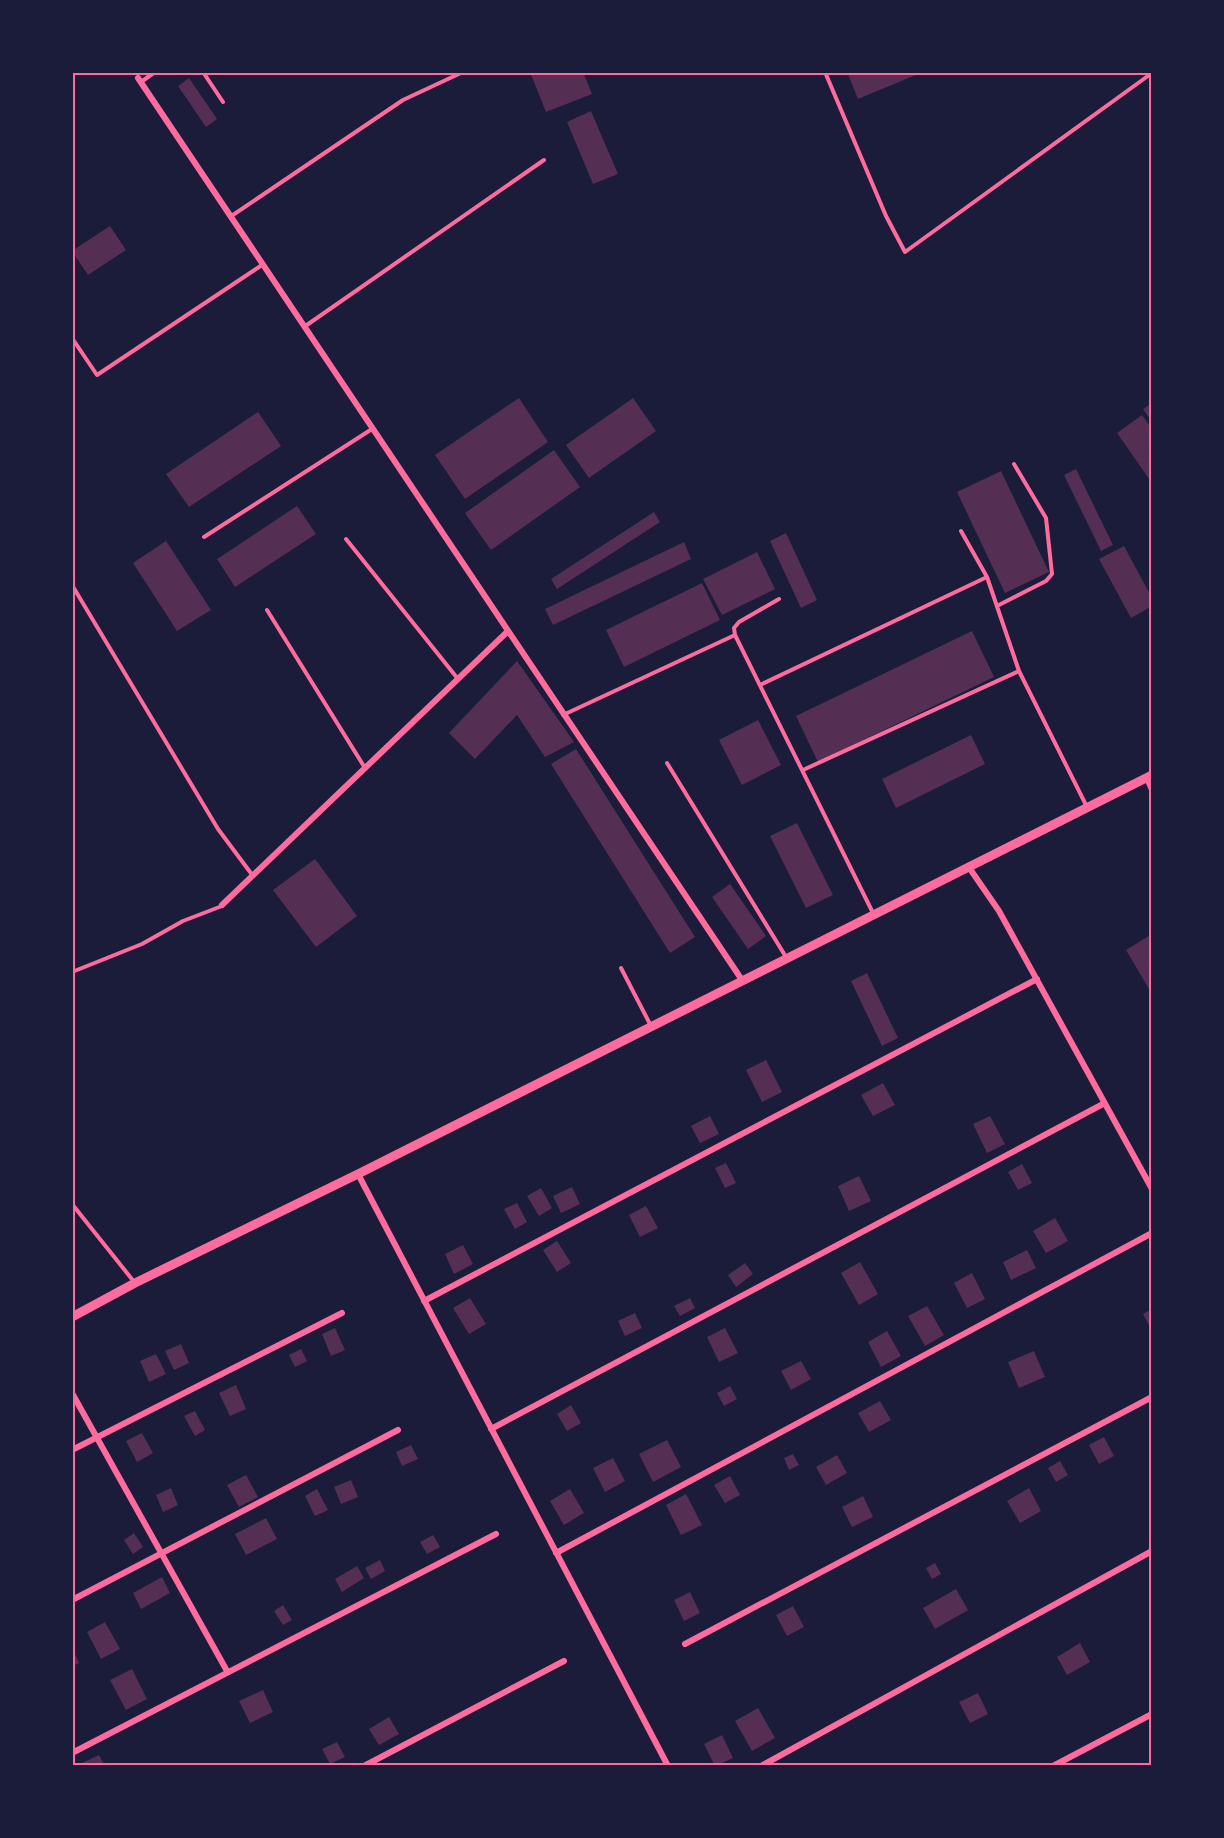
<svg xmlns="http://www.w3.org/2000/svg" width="1224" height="1838" font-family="'PT Sans',sans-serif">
  <rect width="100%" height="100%" fill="#1b1b3a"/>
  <path fill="#542f53" d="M530,72H583L592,94L546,112Z
    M847,72H923L858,99Z
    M189,78L217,119L206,127L178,86Z
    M591,111L618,174L593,184L567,122Z
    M110,226L126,250L88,275L72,251Z
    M519,398L548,442L465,499L435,455Z
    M633,398L656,431L589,478L566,445Z
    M1152,403V422L1143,409Z
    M258,412L281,446L189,507L166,474Z
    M1142,415L1152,429V483L1117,433Z
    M554,450L580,487L491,550L465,513Z
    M1076,469L1113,545L1101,551L1064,475Z
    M1001,471L1049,572L1005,593L957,492Z
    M297,506L316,534L235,587L217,559Z
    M654,512L660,522L557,589L551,579Z
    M786,533L817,600L801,608L770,541Z
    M166,541L211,610L177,631L133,563Z
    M684,542L691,559L553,625L545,609Z
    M1124,546L1152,598V606L1131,618L1099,559Z
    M757,552L775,589L722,615L703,579Z
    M702,583L720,620L624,667L606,630Z
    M972,631L994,677L818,762L796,716Z
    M517,661L574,742L545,757L517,715L475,759L449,733Z
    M758,720L781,765L742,785L719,740Z
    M971,735L985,764L896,808L882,779Z
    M576,749L695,937L670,953L551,764Z
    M797,823L833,895L806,908L770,836Z
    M315,859L357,916L316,947L273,890Z
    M730,884L766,936L748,949L712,897Z
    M1152,934V994L1126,950Z
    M867,973L898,1038L882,1046L851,981Z
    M766,1060L782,1092L762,1102L746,1070Z
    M883,1083L895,1105L873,1116L861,1095Z
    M710,1116L719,1134L700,1143L691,1126Z
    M990,1116L1005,1144L987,1153L973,1124Z
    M726,1163L736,1183L725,1188L715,1168Z
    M1022,1164L1032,1183L1018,1190L1008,1172Z
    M859,1176L871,1201L849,1211L838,1186Z
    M572,1187L580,1204L561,1213L553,1196Z
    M541,1188L552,1208L539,1216L527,1196Z
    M517,1203L527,1222L515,1229L504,1209Z
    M646,1206L658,1228L640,1237L629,1215Z
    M1055,1218L1068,1241L1046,1253L1033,1231Z
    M557,1241L571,1263L557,1272L543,1250Z
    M463,1245L473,1264L454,1274L445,1254Z
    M1027,1250L1036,1268L1011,1280L1003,1262Z
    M860,1262L878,1294L859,1305L841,1273Z
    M745,1263L753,1274L736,1287L728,1275Z
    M972,1273L985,1299L967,1308L954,1283Z
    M470,1298L486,1324L469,1334L453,1308Z
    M690,1298L695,1308L680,1316L674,1306Z
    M927,1306L944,1335L925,1346L908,1316Z
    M1152,1309V1331L1143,1314Z
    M635,1313L642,1328L625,1336L618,1321Z
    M335,1328L345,1350L331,1356L322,1334Z
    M725,1328L738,1353L719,1362L707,1337Z
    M887,1331L901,1356L881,1367L868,1342Z
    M181,1344L189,1363L174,1370L165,1351Z
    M301,1349L307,1361L295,1367L289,1355Z
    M1034,1351L1045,1377L1019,1388L1008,1362Z
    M156,1354L166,1374L149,1382L140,1361Z
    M801,1361L811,1379L791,1390L781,1371Z
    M236,1385L246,1409L230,1416L219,1393Z
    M730,1386L737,1399L724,1406L717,1393Z
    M880,1401L891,1420L869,1432L858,1413Z
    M571,1405L581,1423L567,1431L557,1414Z
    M195,1411L205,1430L195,1436L184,1416Z
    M142,1433L153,1453L137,1462L126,1441Z
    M1104,1437L1114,1456L1099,1464L1089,1445Z
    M667,1440L681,1467L653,1482L639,1454Z
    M411,1445L418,1459L402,1466L396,1452Z
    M793,1454L799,1465L789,1470L784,1458Z
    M837,1455L847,1473L826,1485L816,1467Z
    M613,1458L625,1481L605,1492L593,1468Z
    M1060,1461L1068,1475L1056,1482L1048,1468Z
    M246,1475L258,1497L239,1507L227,1485Z
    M730,1476L740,1495L725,1503L714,1485Z
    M351,1480L358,1497L341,1504L334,1487Z
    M171,1488L178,1505L163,1512L156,1495Z
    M1029,1488L1041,1511L1020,1523L1007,1501Z
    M317,1489L328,1510L315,1516L305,1496Z
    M570,1489L584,1513L564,1525L550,1501Z
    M686,1494L702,1525L681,1535L666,1505Z
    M863,1496L873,1517L852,1527L842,1507Z
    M266,1518L277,1539L246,1555L235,1534Z
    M134,1533L143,1547L133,1554L124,1540Z
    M433,1535L440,1547L427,1554L420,1542Z
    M380,1560L385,1571L371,1579L365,1568Z
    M935,1563L941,1574L932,1579L926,1568Z
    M357,1566L364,1578L342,1592L335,1579Z
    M162,1577L170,1593L141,1609L133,1593Z
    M956,1589L968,1610L935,1629L923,1608Z
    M690,1592L700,1613L684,1621L674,1600Z
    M283,1605L292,1620L283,1625L274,1611Z
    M793,1606L804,1627L787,1636L776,1615Z
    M105,1622L120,1649L101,1659L87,1632Z
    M1080,1643L1090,1662L1067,1675L1057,1657Z
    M72,1648L79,1663L72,1666Z
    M132,1669L147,1699L126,1710L110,1680Z
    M263,1690L273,1712L250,1723L239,1701Z
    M978,1693L988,1714L970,1723L959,1702Z
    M758,1708L775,1738L752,1751L735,1721Z
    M389,1717L399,1734L379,1745L369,1729Z
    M722,1735L733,1758L715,1766L704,1744Z
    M337,1742L345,1757L330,1764L322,1749Z
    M99,1755L105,1766H83L82,1763Z"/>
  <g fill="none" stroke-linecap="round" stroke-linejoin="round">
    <path stroke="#ff6b9d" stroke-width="4" d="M203,72L223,102
      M825,72L886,216L905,252L1152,73
      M141,82L155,72
      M230,217L403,100L463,72
      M304,327L544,160
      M72,338L97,375L262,265
      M961,531L987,577
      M204,537L372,429
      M346,539L458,679
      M72,585L218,829L253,876
      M997,606L1046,581L1052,574L1046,518L1014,464
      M267,610L365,768
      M735,635L734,628L739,622L779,599
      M760,685L987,577L1019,671L1087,807
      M563,715L735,635L873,913
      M667,763L786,957
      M803,770L1019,671
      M1146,779L1152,792
      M621,968L651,1026
      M72,972L142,944L183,921L222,906
      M72,1204L135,1283"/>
    <path stroke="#ff6b9d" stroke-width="6" d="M138,78L742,980
      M968,866L999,911L1152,1189
      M222,905L507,632
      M358,1174L668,1766
      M424,1301L1037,979
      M72,1393L227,1671
      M491,1429L1103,1104
      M72,1450L342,1313
      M556,1553L1152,1233
      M72,1600L398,1430
      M685,1644L1152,1397
      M72,1753L496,1534
      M364,1766L564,1661
      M761,1766L1152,1551
      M1053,1766L1152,1714"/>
    <path stroke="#ff6b9d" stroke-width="9" d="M72,1317L135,1283L358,1174L1152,775"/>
  </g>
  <rect width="1224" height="1838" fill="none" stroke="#1b1b3a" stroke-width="147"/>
  <rect x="74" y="74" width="1076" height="1690" fill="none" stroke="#ff6b9d" stroke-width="2"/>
</svg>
